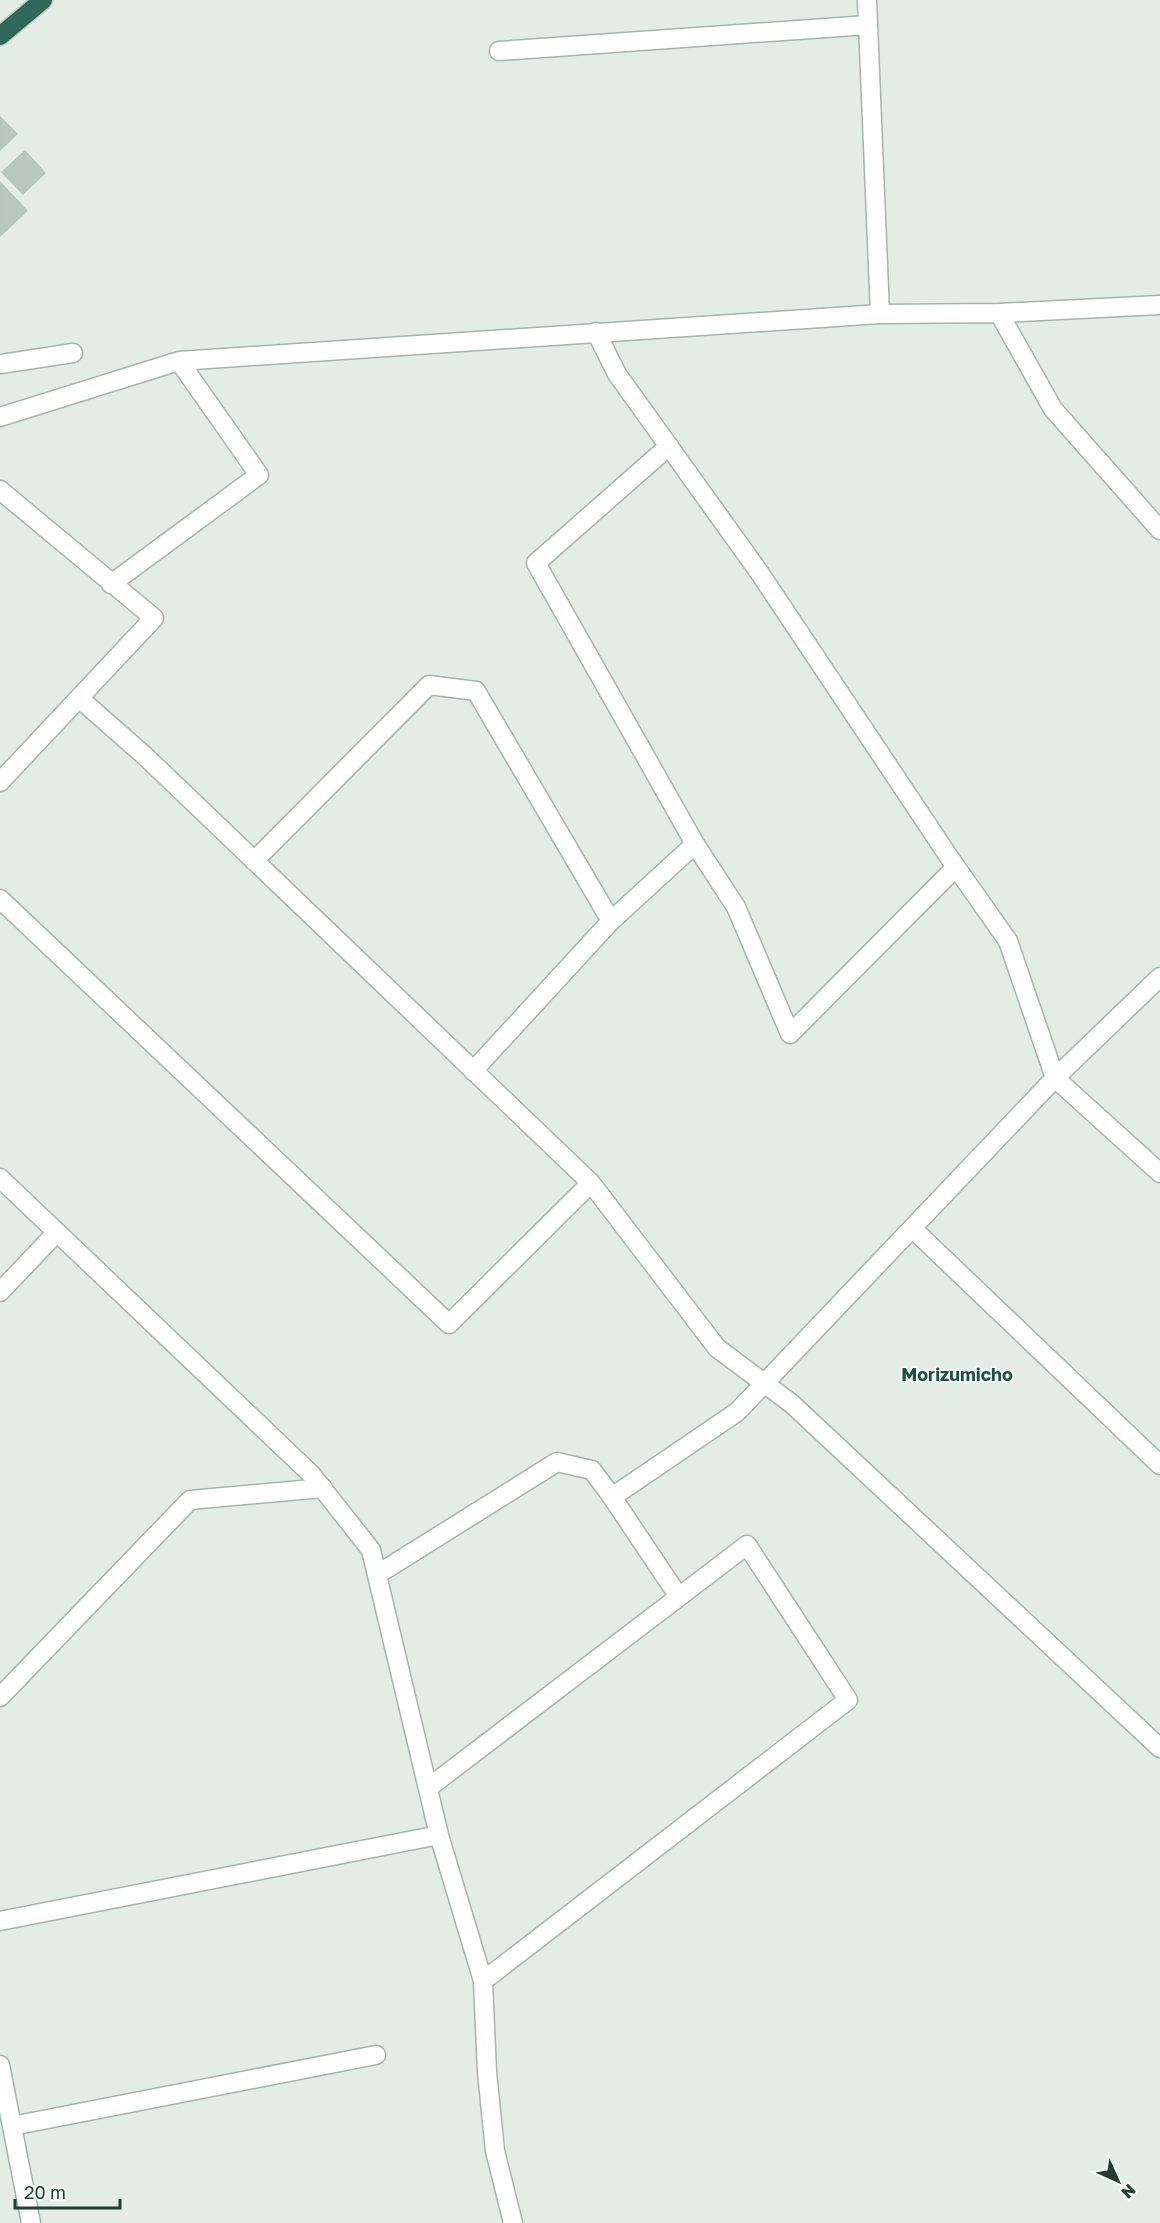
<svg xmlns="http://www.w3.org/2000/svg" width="1160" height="2223" font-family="'Golos Text',sans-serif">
  <rect width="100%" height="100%" fill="#e3ece7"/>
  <path fill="#b8c7c0" stroke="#b5c6be" stroke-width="1.5" d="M0,117L17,134L0,150Z
    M25,151L45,173L23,194L2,172Z
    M0,182L27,211L0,236Z"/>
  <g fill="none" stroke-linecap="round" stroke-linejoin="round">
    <g stroke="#a6b4ae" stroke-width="21">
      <path id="minor" d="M867,0L880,314
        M499,51L868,25
        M999,313L1053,409L1160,530
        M596,332L617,374L759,572L951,860L1008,941L1055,1078L1160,1173
        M0,364L73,353
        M0,417L179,361L880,314L999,313L1160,305
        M669,446L536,563L695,844L736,907L790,1034L956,867
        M0,490L154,618L0,782
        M111,584L259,475L179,361
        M79,698L146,757L591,1183L717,1348L792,1404L1160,1748
        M254,861L429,685L476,691L611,921L695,844
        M0,899L449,1324L591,1183
        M473,1071L611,921
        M0,1178L311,1474L371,1550L439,1835L483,1981L487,2072L495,2151L513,2223
        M913,1229L1160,1465
        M0,1292L57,1232
        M612,1497L679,1597
        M378,1574L557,1462L592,1470L612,1497L737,1412L1055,1078L1160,977
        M0,1697L190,1500L323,1488
        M428,1788L747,1545L848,1700L483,1981
        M0,1921L439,1835
        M0,2065L31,2223
        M12,2126L376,2055"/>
    </g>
    <g stroke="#c1c9c6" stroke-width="21">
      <path id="highway" d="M0,36L43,0"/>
    </g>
    <use href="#minor" stroke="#fff" stroke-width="18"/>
    <use href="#highway" stroke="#2f695a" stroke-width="18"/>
  </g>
  <g text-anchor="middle" stroke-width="4.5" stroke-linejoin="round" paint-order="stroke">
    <g font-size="18" font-weight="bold" fill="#1f4f40" stroke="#f3f9f6">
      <text x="957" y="1381">Morizumicho</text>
    </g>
  </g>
  <g transform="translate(1118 2181) rotate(135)" stroke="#f3f9f6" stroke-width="4.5" paint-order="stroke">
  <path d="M0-4.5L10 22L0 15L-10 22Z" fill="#233d34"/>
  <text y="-9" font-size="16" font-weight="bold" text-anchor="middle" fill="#233d34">N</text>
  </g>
  <path d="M15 2199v9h105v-9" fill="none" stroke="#233d34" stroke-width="3"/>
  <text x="24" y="2199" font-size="18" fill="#233d34" stroke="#f3f9f6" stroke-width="4.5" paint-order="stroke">20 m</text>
</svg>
